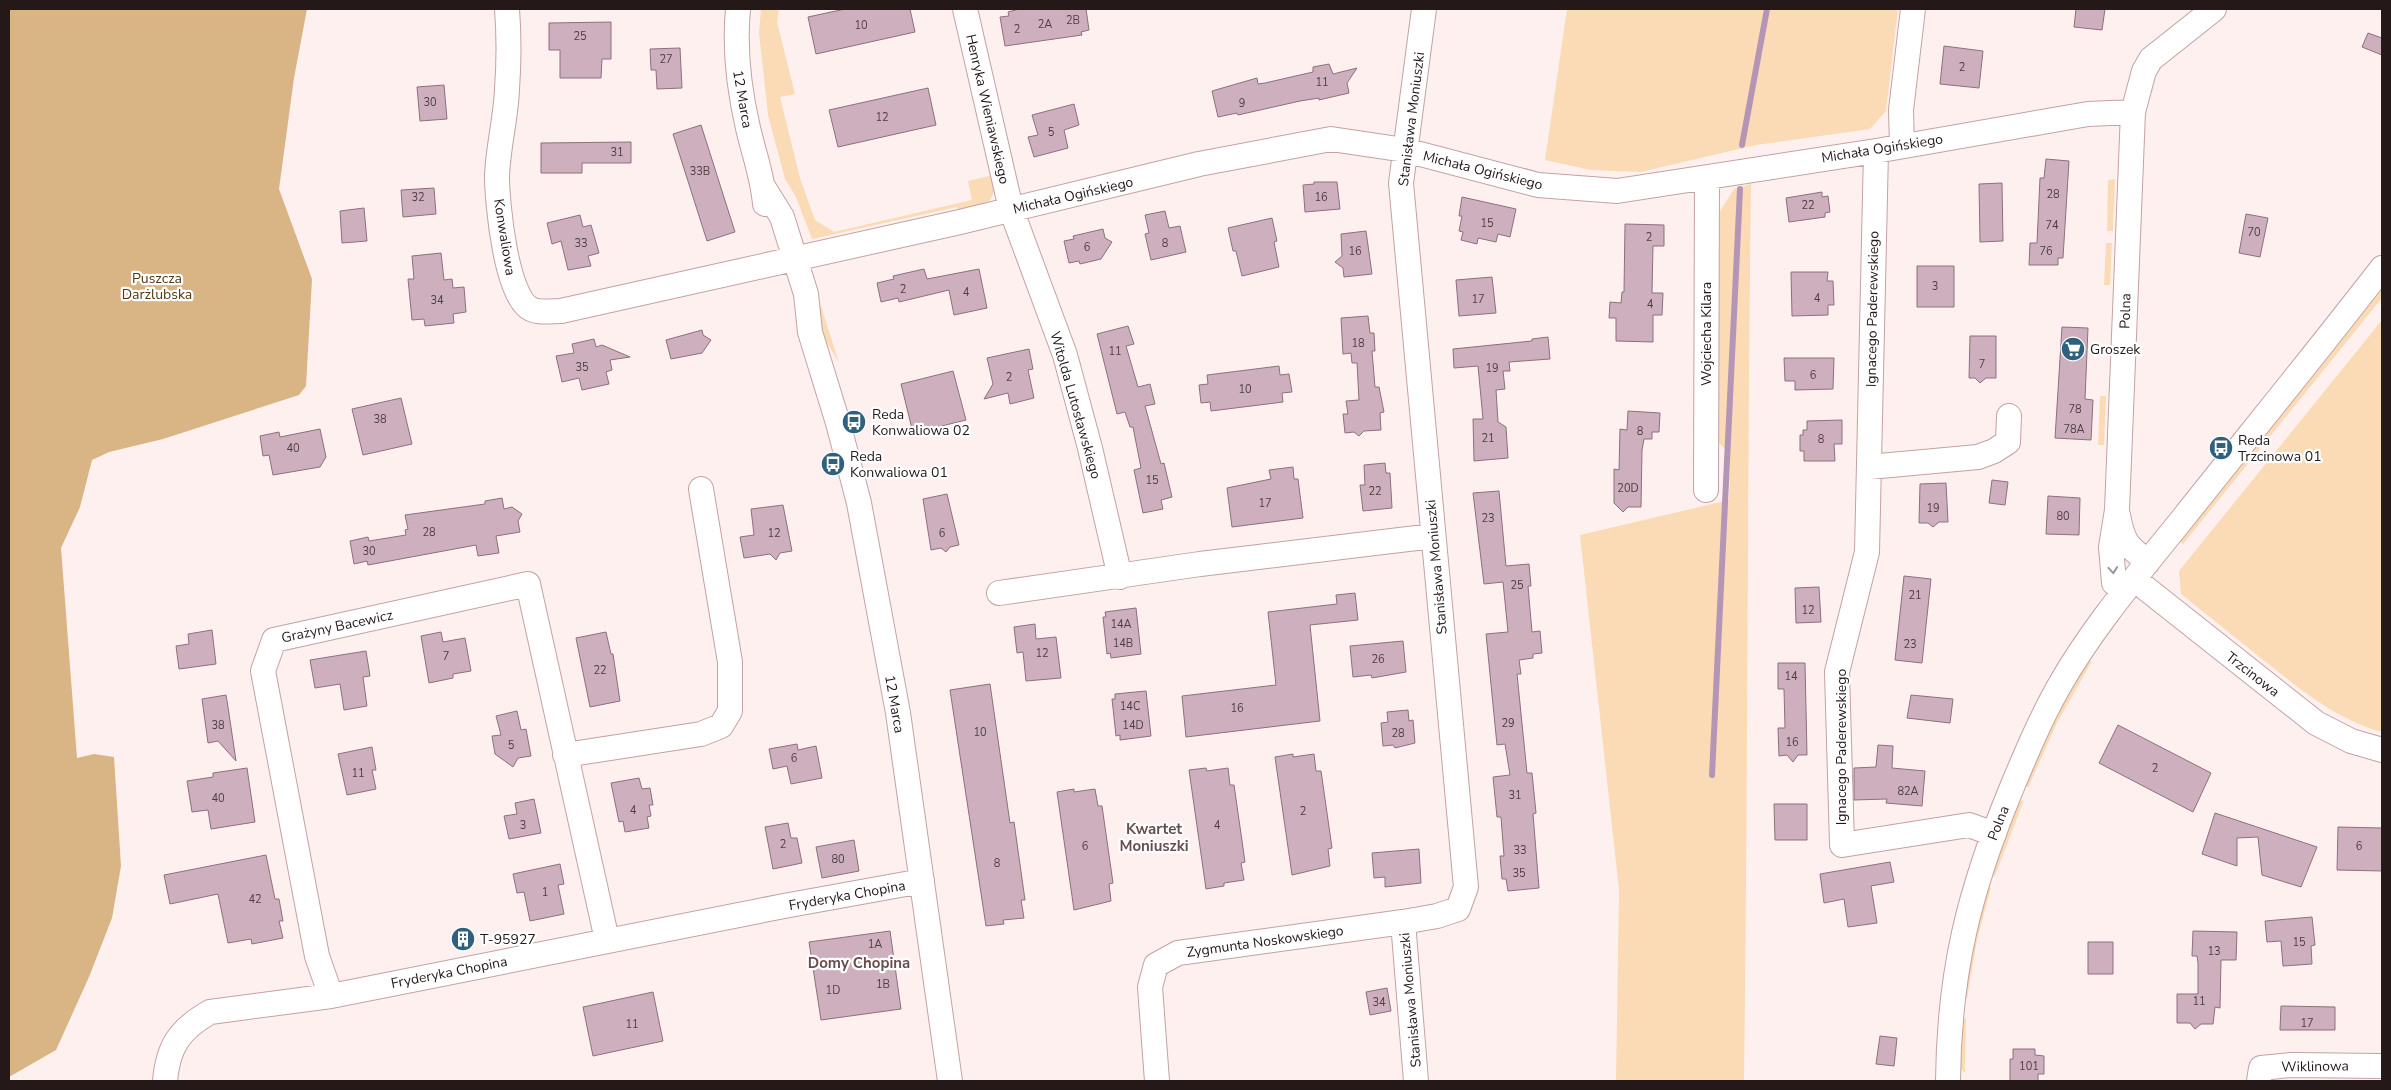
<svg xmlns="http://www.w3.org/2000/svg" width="2391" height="1090" font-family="'Nunito Sans',sans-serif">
  <rect width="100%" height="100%" fill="#fff0f0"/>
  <path fill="#fadbb5" d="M761,9H779L777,22L795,94L780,97L800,178L815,220L834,232L972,200L968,181L993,175C996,186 995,196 987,203L958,213L957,207L812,239L796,197L785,179L768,115L759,33Z
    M1567,9H1898L1886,111L1870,129L1756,145L1641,172L1591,170L1545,160Z
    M2115,179L2113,231H2107L2108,180Z
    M1751,184C1747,483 1748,782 1744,1081H1616L1619,890L1580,535L1729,500L1730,453L1717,441L1720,211L1734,189Z
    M2106,243H2112L2110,285H2104Z
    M2382,283V298L2183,544L2178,540Z
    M813,300L818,301L821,306L839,363L826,341Z
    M2382,320V732C2335,719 2300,689 2262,659C2235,637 2208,616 2181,594L2179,571Z
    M2100,396H2106L2104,445H2098Z
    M2092,661L2057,723L2028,788L2025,780L2038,749L2084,662Z
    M2024,800L1995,876L1988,874L2016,803Z
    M1985,886L1991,888L1977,940L1967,999L1962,991Z
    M1966,1017L1965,1073L1958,1067L1959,1024Z"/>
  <path fill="#d9b485" d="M9,9H307L294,78L279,189L312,279L306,386L299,395L163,439L109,452L92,460L80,507L61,548L77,758L94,754L114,757L121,866L112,918L89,977L56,1050L9,1077Z"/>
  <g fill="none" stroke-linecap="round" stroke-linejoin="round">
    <path stroke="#b495b6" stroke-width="6" d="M1742,145L1767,9
      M1712,775L1740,189"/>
  </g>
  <path fill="#cdafbd" stroke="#8c707d" d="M845,9H910L915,32L816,54L808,17Z
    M1019,9H1086L1089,30L1081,32L1082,35L1005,46L1000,17L1009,16L1008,12Z
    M2076,9H2105L2102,30L2074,27Z
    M611,22V59H602L601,78H560V50H549V23Z
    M2368,33L2382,38V55L2362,47Z
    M1944,46L1983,51L1979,88L1940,84Z
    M680,48L682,88L657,89L656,70H651L650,49Z
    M1329,64L1333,74L1357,68L1347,83L1349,93L1319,100V98L1300,101L1238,115L1237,113L1218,117L1212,91L1257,78L1258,84L1265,83L1313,72V67Z
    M444,85L447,119L420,121L417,87Z
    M928,88L936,125L838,147L829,110Z
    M1074,104L1079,125L1064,130L1068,148L1034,157L1028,137L1038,135L1032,115Z
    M701,125L735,232L707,241L673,134Z
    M631,142V163H582V173H541V143Z
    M2046,159L2069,161L2063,258H2058V265H2029L2030,243H2037L2040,178H2044Z
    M1314,182H1337L1340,209L1305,212L1303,185L1314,184Z
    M2002,183L2003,241L1980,242L1979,184Z
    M434,188L436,214L403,217L401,190Z
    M1822,192V197L1828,196L1830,212L1825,213V217L1789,222L1786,198Z
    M1462,197L1516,209L1510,237L1498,234L1496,242L1478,238L1477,244L1461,240L1463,232L1459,231L1462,216H1459Z
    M364,208L367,241L342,243L340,211Z
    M1165,211L1169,228L1180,226L1186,252L1151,260L1145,234L1149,233L1145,215Z
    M2246,214L2268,218L2260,257L2239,253Z
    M580,215L583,227L591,225L599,253L588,256L591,266L568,270L561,241L552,244L547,223Z
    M1272,218L1277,241L1274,242L1279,267L1242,276L1236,251H1233L1228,228Z
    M1625,224L1664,225V246H1653L1652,293H1663L1662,315H1653V342L1616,341V318H1609L1610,302L1621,303L1622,292H1624Z
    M1103,229L1105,238L1112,242L1101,259L1080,264L1079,261L1069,263L1064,241L1074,239L1073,236Z
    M1366,231L1372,274L1344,277L1343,268L1335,262L1342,256L1341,234Z
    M441,253L444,280L452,279L453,288L464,287L466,312L453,314L454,323L425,326L424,319L412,320L408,279H414L412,256Z
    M1917,266H1954V307H1917Z
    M924,269L927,279L979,269L987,308L954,315L949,290L899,302L898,298L881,302L877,283L894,279L893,276Z
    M1791,272H1828L1827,281H1833L1834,305H1828V315L1792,316Z
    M1492,277L1496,313L1459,316L1456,280Z
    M1368,316L1370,333H1374L1375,351H1372L1375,387H1379L1384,412L1380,413L1381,430L1364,431L1359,436L1354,432L1345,433L1343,414H1348L1346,401L1359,400L1357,363H1352L1351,353L1343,354L1341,318Z
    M1128,326L1134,344L1126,346L1138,387L1150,384L1155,404L1145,406L1161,464L1164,463L1172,497L1161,500L1163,509L1143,513L1134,470L1141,468L1133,427H1130L1125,412L1117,414L1097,334Z
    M2062,327L2088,328L2085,399L2093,400L2091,440L2055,438Z
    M702,330L703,335L711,340L702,353L671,359L666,340Z
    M1970,336H1996V378H1986L1980,383L1975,378H1969Z
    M1548,337L1550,359L1509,362L1510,371H1503L1505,389L1496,390L1498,422L1506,427L1508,458L1474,461L1473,419H1483L1478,366L1454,368L1453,349L1532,341V339Z
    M594,339L596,347L602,345L630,357L610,360L612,370L606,372L609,384L582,390L579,378L562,382L556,356L574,353L572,344Z
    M1029,349L1033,369L1028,370L1034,398L1010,404L1008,393L984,399L993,384L987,358Z
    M1784,358H1834L1833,389L1795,390V381H1785Z
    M1279,366L1280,375L1289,374L1292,392L1282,393L1283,402L1211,411L1210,402L1201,403L1199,385L1208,384L1207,375Z
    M953,371L966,420L913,433L901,384Z
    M401,398L412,444L363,455L352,409Z
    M1628,411L1660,413L1659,432H1652V439H1644L1642,450L1641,507H1628L1623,512L1614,503V469L1619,470L1620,429L1627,430Z
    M1842,420V444H1834L1835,461H1804V451H1800V435H1803V430H1807V421Z
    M320,429L326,457L320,467L273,475L269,455L263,456L260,436L279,432L280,437Z
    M1385,463L1386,473H1390L1392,508L1363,511L1360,485H1365L1364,465Z
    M1293,467L1294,479H1298L1303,518L1232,527L1227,488L1271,479L1269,470Z
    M1992,480L2008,482L2005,505L1989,503Z
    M1946,483L1948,522H1939L1933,527L1928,523H1919L1920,484Z
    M1499,491L1506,566L1529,564L1531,586H1528L1532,632L1540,631L1542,653L1533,654V658L1519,660L1521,674H1517L1527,773H1532L1536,813L1533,814L1539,888L1508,891L1506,879H1502L1500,856H1504L1501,817H1497L1493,777L1510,775L1505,744L1497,745L1486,634L1508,632L1503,582L1484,584L1473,493Z
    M947,494L959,545L950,547L946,552L941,548L931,550L923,499Z
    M2048,496L2080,498L2079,535L2046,534Z
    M502,498L504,509L512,507L522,514L518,521L520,532L496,536L499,553L478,556L476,545L368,565L367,561L354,564L350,541L368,537L369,541L406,535L405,530L408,529L405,515L485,504V501Z
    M783,505L792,551L780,553L776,560L770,554L744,558L740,537L754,535L751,509Z
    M1904,576L1931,579L1922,663L1895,660Z
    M1819,587L1821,622L1796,623L1795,588Z
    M1355,593L1358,620L1310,625L1320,721L1186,737L1182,696L1276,685L1268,612L1337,604L1336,595Z
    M1136,608L1141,654L1111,658L1110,653L1107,654L1103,617H1106L1105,612Z
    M1035,624L1036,639L1056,637L1061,678L1026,681L1023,652L1017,653L1014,627Z
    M212,630L216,664L179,669L176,646L189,644L188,634Z
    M441,632L443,642L465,638L471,671L453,674V678L429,683L421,636Z
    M606,632L611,654H613L620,701L590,707L576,638Z
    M1403,641L1406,672L1372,678L1371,675L1353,677L1350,646Z
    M366,651L370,676L363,677L367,706L344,710L340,684L315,688L310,660Z
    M1778,663H1805L1807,755H1798L1793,762L1787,755L1779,756L1778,728H1785L1784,689H1778Z
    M990,684L1010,823L1014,822L1025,900H1021L1024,918L1003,920L1004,924L986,926L950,690Z
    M1146,691L1151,736L1120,740V735L1116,736L1112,699H1115V694Z
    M226,695L228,707L236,761L218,741L208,743L202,699Z
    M1911,695L1953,699L1950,723L1907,718Z
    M1408,710L1409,721L1413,720L1415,743L1395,748L1393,745L1383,746L1381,723L1388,722L1387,712Z
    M517,711L521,730L526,729L531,756L518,758L513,767L495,754L492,736L501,735L496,716Z
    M2118,725L2211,773L2193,812L2099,763Z
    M797,744L798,750L816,746L822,778L791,784L787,766L773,769L769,749Z
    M1878,745L1893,746L1892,768L1925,771L1922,806L1886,803L1887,799L1854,800V768L1876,767Z
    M372,747L376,770H372L376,789L347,795L338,754Z
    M1293,754V757L1314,754L1316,771H1321L1332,848L1328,849L1330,866L1292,875L1275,757Z
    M247,768L255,822L211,829L208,810L192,812L187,781L213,777V773Z
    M1206,768L1207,771L1228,768L1230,785H1234L1245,862L1241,863L1244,880L1224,883V886L1206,889L1189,770Z
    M639,778L642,789L650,788L653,805H649L651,816L647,817L649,828L625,832L623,821L619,822L611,783Z
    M1074,789V792L1095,789L1098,806H1102L1113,883L1109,884L1111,901L1074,910L1057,792Z
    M534,799L541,833L509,839L504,816L517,814L515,803Z
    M1774,804H1807V840H1775Z
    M2215,813L2317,847L2301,887L2262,875L2258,837L2237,838V866L2202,854Z
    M788,823L791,838H797L802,863L773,869L765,827Z
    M2338,827L2382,828V871L2337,870Z
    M854,840L859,871L822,878L816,847Z
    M1419,849L1421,883L1385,887V877L1374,878L1372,853Z
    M266,855L275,899H279L283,921H279L283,938L252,944L251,939L228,943L218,894L170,904L164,875Z
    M1890,862L1894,882L1871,886L1877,923L1848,927L1844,899L1824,903L1820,874Z
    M560,864L564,884L558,885L564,914L530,921L524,892L517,893L513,874Z
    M2312,917L2315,945L2311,946L2312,964L2283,966L2281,941L2267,942L2265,921Z
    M890,931L901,1009L821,1020L809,942Z
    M2193,931L2237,932L2236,960H2221L2220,1008L2215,1007L2213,1024H2201L2195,1029L2190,1023H2177V994H2198V963L2197,956H2192Z
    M2088,942H2113V974H2088Z
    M1387,988L1391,1011L1370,1015L1366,992Z
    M653,992L663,1041L593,1056L583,1007Z
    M2281,1006L2335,1007V1030H2280Z
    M1880,1036L1897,1038L1894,1066L1876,1064Z
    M2013,1049H2035V1055L2044,1056V1074H2038V1081H2010V1059H2013Z"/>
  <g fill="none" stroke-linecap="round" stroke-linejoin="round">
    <g stroke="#c3a2a2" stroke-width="26">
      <path id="minor" d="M507,9C509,35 509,62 507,89C506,118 498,147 497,176C497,202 506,298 531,309C538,313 552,311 561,311L960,222L1199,164L1331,139L1405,150L1538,185L1617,191L1876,151L2088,114L2133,112
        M738,9C734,50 739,89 748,128C754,154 763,178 765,204
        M965,9L1011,209L1065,355L1090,448L1120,577
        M1902,146L1901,110L1913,9
        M1876,151L1867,552L1837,672L1842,845L1969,825L1994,834
        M764,188L782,217L806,294L810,332L838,423L859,503L898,713L950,1081
        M1869,467L1978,457L1994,451L2008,442L2009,416
        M1706,490L1707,178
        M2118,515C2123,542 2127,546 2148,562
        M2134,579L2316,723L2351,741L2382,750
        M2124,591L2114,583L2111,547L2117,510L2133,112L2144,71L2151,59L2214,9
        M999,593L1200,564L1433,536
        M565,755L701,734L721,726L730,711V662L701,489
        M331,996L317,956L263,671L274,640L528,584L607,940
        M165,1081C168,1046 180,1029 210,1012L331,996L784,906L922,881
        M1157,1081L1150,987L1156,965L1178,953L1403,922
        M1416,1081L1403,922L1437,916L1458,909L1466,887L1401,183L1424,9
        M1948,1081C1949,972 1969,892 2010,792C2025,756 2039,722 2058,688C2093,626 2140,572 2184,517C2250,434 2317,352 2382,268
        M2259,1081L2261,1068L2291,1065L2382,1066"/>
    </g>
    <use href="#minor" stroke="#fff" stroke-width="24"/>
  </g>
  <defs><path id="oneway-chevron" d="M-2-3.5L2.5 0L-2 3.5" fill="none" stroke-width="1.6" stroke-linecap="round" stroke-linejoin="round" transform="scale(1.25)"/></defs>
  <use stroke="#9c9798" href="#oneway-chevron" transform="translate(2113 570) rotate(85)"/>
  <defs>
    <g id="supermarket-disc" transform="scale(1.25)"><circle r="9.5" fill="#2e617e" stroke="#fff"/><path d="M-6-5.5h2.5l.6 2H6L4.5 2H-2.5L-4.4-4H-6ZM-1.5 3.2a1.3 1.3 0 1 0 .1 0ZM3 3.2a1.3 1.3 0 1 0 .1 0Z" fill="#fff"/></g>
    <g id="bus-disc" transform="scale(1.25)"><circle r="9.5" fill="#2e617e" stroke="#fff"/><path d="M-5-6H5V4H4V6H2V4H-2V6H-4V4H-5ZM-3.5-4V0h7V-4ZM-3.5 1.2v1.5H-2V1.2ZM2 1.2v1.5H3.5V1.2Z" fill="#fff"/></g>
    <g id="building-disc" transform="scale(1.25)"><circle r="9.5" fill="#2e617e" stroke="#fff"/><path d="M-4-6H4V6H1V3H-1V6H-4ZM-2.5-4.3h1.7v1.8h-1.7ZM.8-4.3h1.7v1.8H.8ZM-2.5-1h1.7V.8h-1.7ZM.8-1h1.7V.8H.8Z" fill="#fff"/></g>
  </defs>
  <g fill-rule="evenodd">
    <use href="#supermarket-disc" x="2073" y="349"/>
    <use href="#bus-disc" x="854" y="422"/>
    <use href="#bus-disc" x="2221" y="448"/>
    <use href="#bus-disc" x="833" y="464"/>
    <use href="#building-disc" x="463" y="939"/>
  </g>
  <g text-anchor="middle" stroke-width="4.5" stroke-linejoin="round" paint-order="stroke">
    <g font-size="11" fill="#4e3e42">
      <text x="1073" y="24">2B</text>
      <text x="1045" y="28">2A</text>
      <text x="861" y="29">10</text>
      <text x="1017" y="33">2</text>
      <text x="580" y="40">25</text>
      <text x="666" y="63">27</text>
      <text x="1962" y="71">2</text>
      <text x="1322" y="86">11</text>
      <text x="430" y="106">30</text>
      <text x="1242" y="107">9</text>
      <text x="882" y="121">12</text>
      <text x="1051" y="136">5</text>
      <text x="617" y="156">31</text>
      <text x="700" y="175">33B</text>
      <text x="2053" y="198">28</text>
      <text x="418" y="201">32</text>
      <text x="1321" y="201">16</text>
      <text x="1808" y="209">22</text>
      <text x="1487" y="227">15</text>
      <text x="2052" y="229">74</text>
      <text x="2254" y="236">70</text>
      <text x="1649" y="241">2</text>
      <text x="581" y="247">33</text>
      <text x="1165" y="247">8</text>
      <text x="1087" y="251">6</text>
      <text x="1355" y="255">16</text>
      <text x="2046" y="255">76</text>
      <text x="1935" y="290">3</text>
      <text x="903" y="293">2</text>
      <text x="966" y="296">4</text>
      <text x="1817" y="302">4</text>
      <text x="1478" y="303">17</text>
      <text x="437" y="304">34</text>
      <text x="1650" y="308">4</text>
      <text x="1358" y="347">18</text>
      <text x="1115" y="355">11</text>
      <text x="1982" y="368">7</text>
      <text x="582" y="371">35</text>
      <text x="1492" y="372">19</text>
      <text x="1813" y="379">6</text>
      <text x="1009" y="381">2</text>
      <text x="1245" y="393">10</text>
      <text x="2075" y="413">78</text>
      <text x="380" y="423">38</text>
      <text x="2074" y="433">78A</text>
      <text x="1640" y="435">8</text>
      <text x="1488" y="442">21</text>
      <text x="1821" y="443">8</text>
      <text x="293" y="452">40</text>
      <text x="1152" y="484">15</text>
      <text x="1628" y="492">20D</text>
      <text x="1375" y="495">22</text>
      <text x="1265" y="507">17</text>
      <text x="1933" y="512">19</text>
      <text x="2063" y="520">80</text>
      <text x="1488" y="522">23</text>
      <text x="429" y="536">28</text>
      <text x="774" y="537">12</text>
      <text x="942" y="537">6</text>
      <text x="369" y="555">30</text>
      <text x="1517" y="589">25</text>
      <text x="1915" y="599">21</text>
      <text x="1808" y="614">12</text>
      <text x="1121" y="628">14A</text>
      <text x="1123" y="647">14B</text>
      <text x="1910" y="648">23</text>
      <text x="1042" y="657">12</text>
      <text x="446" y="660">7</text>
      <text x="1378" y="663">26</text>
      <text x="600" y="674">22</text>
      <text x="1791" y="680">14</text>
      <text x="1130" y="710">14C</text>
      <text x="1237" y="712">16</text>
      <text x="1508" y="727">29</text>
      <text x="218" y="729">38</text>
      <text x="1133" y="729">14D</text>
      <text x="980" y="736">10</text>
      <text x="1398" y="737">28</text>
      <text x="1792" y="746">16</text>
      <text x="511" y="749">5</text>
      <text x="794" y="762">6</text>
      <text x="2155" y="772">2</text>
      <text x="358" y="777">11</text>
      <text x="1908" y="795">82A</text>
      <text x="1515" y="799">31</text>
      <text x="218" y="802">40</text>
      <text x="633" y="814">4</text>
      <text x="1303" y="815">2</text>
      <text x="523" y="829">3</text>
      <text x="1217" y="829">4</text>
      <text x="783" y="848">2</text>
      <text x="1085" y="850">6</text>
      <text x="2359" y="850">6</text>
      <text x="1520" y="854">33</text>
      <text x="838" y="863">80</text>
      <text x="997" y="867">8</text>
      <text x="1519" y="877">35</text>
      <text x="545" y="896">1</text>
      <text x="255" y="903">42</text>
      <text x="2299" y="946">15</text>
      <text x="875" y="948">1A</text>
      <text x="2214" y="955">13</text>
      <text x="883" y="988">1B</text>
      <text x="833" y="994">1D</text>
      <text x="2199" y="1005">11</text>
      <text x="1379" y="1006">34</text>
      <text x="2307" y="1027">17</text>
      <text x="632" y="1028">11</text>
      <text x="2029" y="1070">101</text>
    </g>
    <g font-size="14" fill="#241819" stroke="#fff">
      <text transform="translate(743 99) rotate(80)" y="5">12 Marca</text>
      <text transform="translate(988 109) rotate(77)" y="5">Henryka Wieniawskiego</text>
      <text transform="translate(1411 119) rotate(-83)" y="5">Stanisława Moniuszki</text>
      <text transform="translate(1882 148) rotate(-9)" y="5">Michała Ogińskiego</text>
      <text transform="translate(1483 170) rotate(14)" y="5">Michała Ogińskiego</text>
      <text transform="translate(1073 195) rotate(-13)" y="5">Michała Ogińskiego</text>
      <text transform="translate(505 237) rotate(81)" y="5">Konwaliowa</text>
      <text transform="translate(1872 309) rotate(-89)" y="5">Ignacego Paderewskiego</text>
      <text transform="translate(2125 311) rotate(-88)" y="5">Polna</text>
      <text transform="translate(1706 334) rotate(-90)" y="5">Wojciecha Kilara</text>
      <text transform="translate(1076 405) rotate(74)" y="5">Witolda Lutosławskiego</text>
      <text transform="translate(1436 567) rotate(-95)" y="5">Stanisława Moniuszki</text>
      <text transform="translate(337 626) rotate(-12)" y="5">Grażyny Bacewicz</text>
      <text transform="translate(2253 674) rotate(38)" y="5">Trzcinowa</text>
      <text transform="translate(895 704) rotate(80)" y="5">12 Marca</text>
      <text transform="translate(1841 747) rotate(-90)" y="5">Ignacego Paderewskiego</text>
      <text transform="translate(1998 823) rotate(-69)" y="5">Polna</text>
      <text transform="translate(847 895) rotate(-10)" y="5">Fryderyka Chopina</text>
      <text transform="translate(1265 941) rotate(-8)" y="5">Zygmunta Noskowskiego</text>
      <text transform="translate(449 972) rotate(-11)" y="5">Fryderyka Chopina</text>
      <text transform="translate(1410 1000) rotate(-95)" y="5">Stanisława Moniuszki</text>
      <text transform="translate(2315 1066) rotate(-1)" y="5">Wiklinowa</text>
    </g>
    <g font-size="14" fill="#533913" stroke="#fff">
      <text x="157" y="283">Puszcza<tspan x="157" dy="16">Darżlubska</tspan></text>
    </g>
    <g font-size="14" fill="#241819" stroke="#fff" text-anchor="start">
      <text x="2090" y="354">Groszek</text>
      <text x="872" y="419">Reda<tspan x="872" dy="16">Konwaliowa 02</tspan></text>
      <text x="2238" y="445">Reda<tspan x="2238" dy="16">Trzcinowa 01</tspan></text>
      <text x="850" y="461">Reda<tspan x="850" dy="16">Konwaliowa 01</tspan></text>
      <text x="480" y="944">T-95927</text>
    </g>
    <g font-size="15" font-weight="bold" fill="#694c4d" stroke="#fff">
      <text x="1154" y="834">Kwartet<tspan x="1154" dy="17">Moniuszki</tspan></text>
      <text x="859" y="968">Domy Chopina</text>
    </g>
  </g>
  <rect width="2391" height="1090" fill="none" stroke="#241819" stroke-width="20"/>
</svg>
